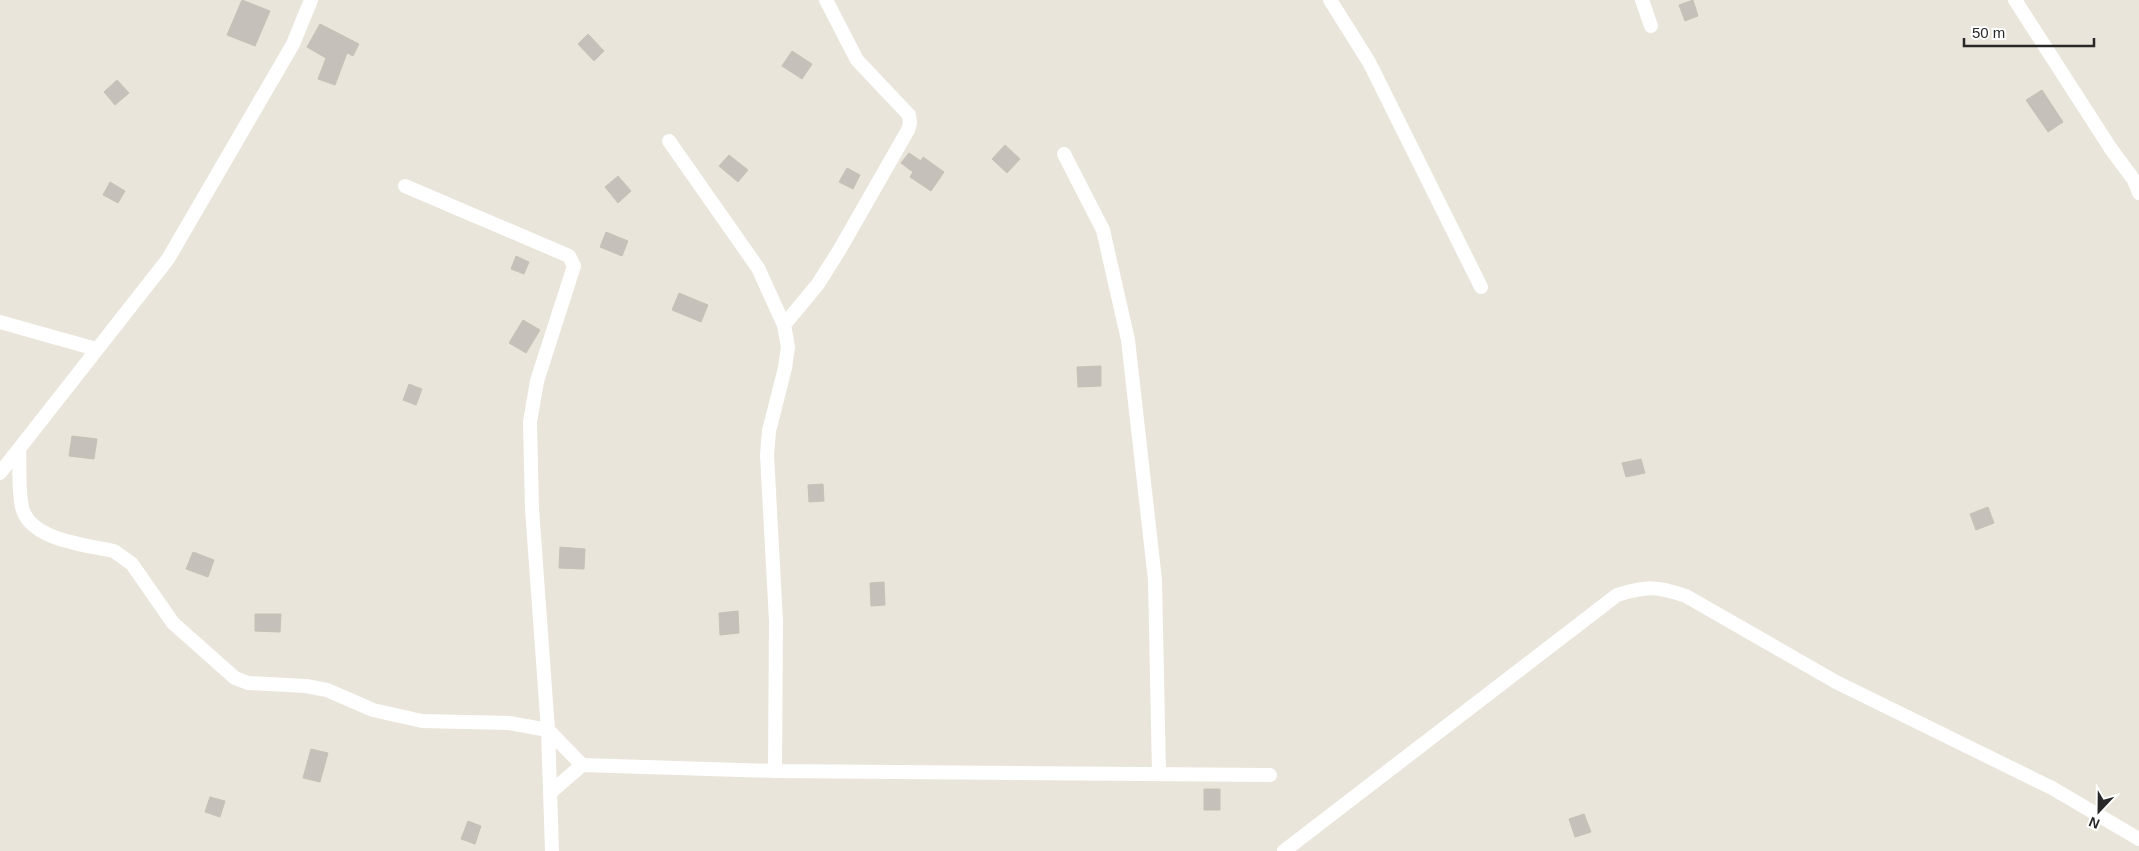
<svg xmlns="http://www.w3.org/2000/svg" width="2139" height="851" font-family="Helvetica,sans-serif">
  <rect width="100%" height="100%" fill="#eae5da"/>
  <path fill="#c5c1ba" stroke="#c5c1b4" d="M242,0L270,11L255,46L227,35Z
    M1693,0L1698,16L1685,21L1679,5Z
    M320,24L359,44L353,56L347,53L335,85L318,79L326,58L307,47Z
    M588,34L604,51L594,61L578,44Z
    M792,51L812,64L802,79L782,66Z
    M117,80L129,93L115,105L104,92Z
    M2042,90L2063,122L2048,132L2026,100Z
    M1005,145L1020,159L1007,173L992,159Z
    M909,153L921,161L923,157L944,172L931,191L910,177L913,172L901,163Z
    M729,155L748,170L738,182L719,166Z
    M847,168L860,175L853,189L839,182Z
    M618,176L631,191L618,203L605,187Z
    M110,182L125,191L118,203L103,195Z
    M606,232L628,241L622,256L600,247Z
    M516,256L529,262L524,274L511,269Z
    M679,293L708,305L701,322L672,310Z
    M523,320L540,330L526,353L509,343Z
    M1101,366V386L1078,387L1077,367Z
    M409,384L422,389L416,405L403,400Z
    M72,436L97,439L94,459L69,456Z
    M1641,459L1645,473L1626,477L1622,463Z
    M823,484L824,501L809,502L808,485Z
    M1988,507L1994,523L1976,530L1970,514Z
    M560,547L585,549L584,569L559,568Z
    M193,552L214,560L208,577L186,569Z
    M884,582L885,605L871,606L870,583Z
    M738,611L739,633L720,635L719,613Z
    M255,614H281L280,632L255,631Z
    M311,749L328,753L320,782L303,778Z
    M1204,789H1220V810H1204Z
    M210,797L225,801L220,817L205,812Z
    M1584,814L1591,832L1575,837L1569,819Z
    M468,821L481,826L475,844L461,839Z"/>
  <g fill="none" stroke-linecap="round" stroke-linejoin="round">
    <path stroke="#fff" stroke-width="14" d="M1330,0L1369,62L1481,287
      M1642,0L1651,26
      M2015,0L2111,149L2134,180L2139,193
      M669,141L758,268L784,325L788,347L785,368L769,431L767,455L776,621L775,771
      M1064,154L1103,230L1128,340L1155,580L1159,773
      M405,186L569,256L574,266L537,381L530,422L532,509L548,730L552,851
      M0,322L96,349
      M784,325L818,284L840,249L908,130L910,123L909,115L857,60L826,0
      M19,449C20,467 18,489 22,507C29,540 86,545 114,551L132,564L173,623L235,678L248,683L306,686L327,690L373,710L422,721L509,723L548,730L582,765
      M0,473L168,259L293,44L311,0
      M550,793L582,765L775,771L1270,775
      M1284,851L1617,595C1647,586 1657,586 1686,596L1836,682L2052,788L2139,839"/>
  </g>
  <g transform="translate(2099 811) rotate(202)" stroke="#ffffff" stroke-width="4" paint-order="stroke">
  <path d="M0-4L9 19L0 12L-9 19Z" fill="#282828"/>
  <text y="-8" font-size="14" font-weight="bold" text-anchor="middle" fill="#282828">N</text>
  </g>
  <path d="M1964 38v8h130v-8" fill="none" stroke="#282828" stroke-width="2.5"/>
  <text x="1972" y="38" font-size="15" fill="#282828" stroke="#ffffff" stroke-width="4" paint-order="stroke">50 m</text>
</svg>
